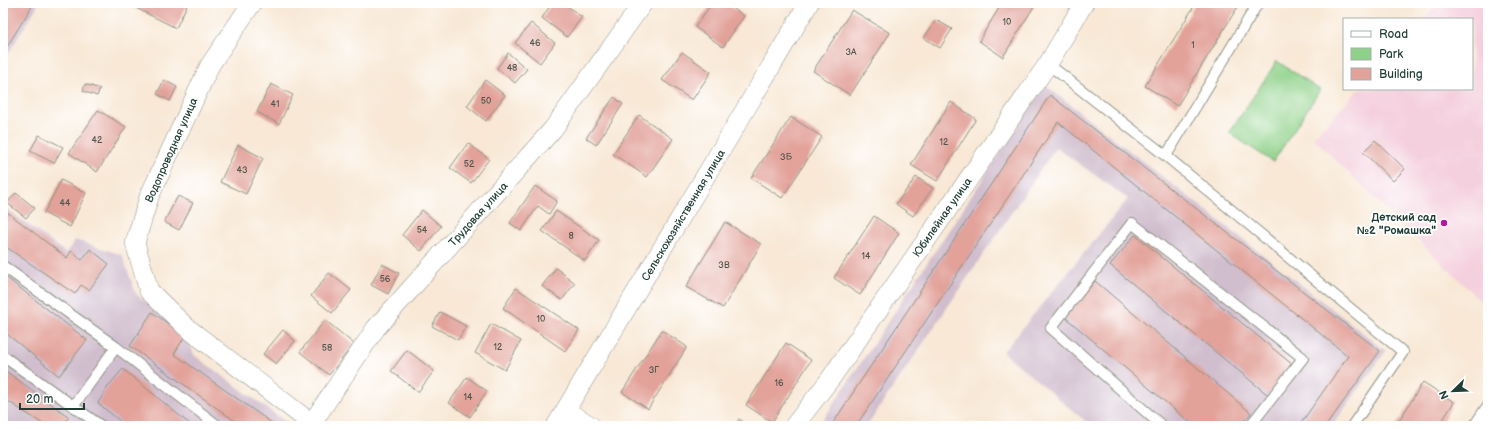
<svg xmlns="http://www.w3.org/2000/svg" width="1491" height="429" font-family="'Balsamiq Sans',sans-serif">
  <rect width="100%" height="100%" fill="#fff"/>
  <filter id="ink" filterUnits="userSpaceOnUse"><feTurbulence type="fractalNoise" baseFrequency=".025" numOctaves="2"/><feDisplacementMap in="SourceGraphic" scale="8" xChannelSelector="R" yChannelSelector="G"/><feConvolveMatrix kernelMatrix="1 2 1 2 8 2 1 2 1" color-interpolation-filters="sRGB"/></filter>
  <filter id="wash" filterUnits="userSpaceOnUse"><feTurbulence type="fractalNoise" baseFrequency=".012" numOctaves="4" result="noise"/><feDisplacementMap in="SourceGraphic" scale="16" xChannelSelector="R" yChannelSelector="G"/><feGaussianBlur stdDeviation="0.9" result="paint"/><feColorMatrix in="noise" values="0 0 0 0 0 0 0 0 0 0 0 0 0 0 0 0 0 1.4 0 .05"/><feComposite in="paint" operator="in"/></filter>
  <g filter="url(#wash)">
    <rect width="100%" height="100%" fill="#f8e8d5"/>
    <path fill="#f4cfdd" d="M1439,3H1488V308L1313,138L1359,89H1472V19H1424Z"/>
    <path fill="#d0bdcd" d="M3,3H39L3,62Z
      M1045,85L1386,351L1332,426H1091L1003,352L1128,199L1056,147L867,426H819Z
      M3,206L66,253L75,240L122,255L136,294L187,336L194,355L291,426H6L3,424Z"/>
    <path fill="#8fd189" stroke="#57875e" d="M1277,61L1320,90L1273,162L1229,133Z"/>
    <g id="blocks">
      <path fill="#e2a199" d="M6,3H34L3,53V8Z
        M133,3H188L176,28L132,6Z
        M552,3H563L582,17L567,37L542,18Z
        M712,3H726L744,16L723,47L695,27Z
        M1002,3H1036L1003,57L979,41Z
        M1196,3H1240L1177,106L1145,86Z
        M852,10L890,33L850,95L813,71Z
        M936,20L952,29L940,48L924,38Z
        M531,23L555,43L540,63L515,43Z
        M682,52L711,72L692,100L662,80Z
        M508,53L527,69L515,83L497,68Z
        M164,80L177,87L170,101L157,94Z
        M485,80L505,95L486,121L467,106Z
        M85,84L100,89L97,96L83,91Z
        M271,84L293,95L279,124L257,112Z
        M1050,95L1380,351L1326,426H1299L1348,356L1058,122L856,426H831Z
        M614,97L623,104L596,145L586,138Z
        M951,102L976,119L937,181L911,165Z
        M98,110L126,127L97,172L69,153Z
        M639,115L673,139L647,177L613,154Z
        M791,117L822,137L782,198L751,178Z
        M39,135L63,147L54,163L30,151Z
        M1375,140L1405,169L1393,181L1363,152Z
        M468,143L489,159L471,183L450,168Z
        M238,145L263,158L246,194L220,182Z
        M916,177L933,188L913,216L896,204Z
        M61,180L86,193L70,227L44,213Z
        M535,186L557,201L549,214L538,206L521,231L510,223Z
        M16,193L35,208L26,218L7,203Z
        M178,196L193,203L179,230L164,222Z
        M3,209L67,258L71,251L82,260L90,249L109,264L89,290L81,285L75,294L3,245Z
        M422,210L441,226L421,251L402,235Z
        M556,211L599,240L585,261L542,231Z
        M874,216L899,233L860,295L834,278Z
        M725,222L761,244L723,308L686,287Z
        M1135,235L1293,365L1268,395L1110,265Z
        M382,264L399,273L388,294L371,285Z
        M556,268L575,283L562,300L542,286Z
        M329,273L351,290L332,313L311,296Z
        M3,275L87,340L59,376L3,331Z
        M1095,281L1251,413L1240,426H1194L1065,317Z
        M516,288L579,330L565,351L503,308Z
        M152,312L185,336L174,354L276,426H242L130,346Z
        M440,312L466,326L458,340L432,326Z
        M325,320L354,344L329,375L300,352Z
        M491,324L521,341L505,370L475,353Z
        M283,330L295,341L276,364L263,354Z
        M662,330L687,347L648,409L622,392Z
        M786,343L811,360L772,422L746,405Z
        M407,350L434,371L418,392L391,371Z
        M3,369L69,417L62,426H46L3,398Z
        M123,369L192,426H126L98,403L109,385Z
        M467,377L487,391L470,417L449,403Z
        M1423,382L1454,402L1439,426H1396Z
        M739,419L749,426H735Z"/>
    </g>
  </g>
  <g filter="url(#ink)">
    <use href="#blocks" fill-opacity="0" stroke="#8c9284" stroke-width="1"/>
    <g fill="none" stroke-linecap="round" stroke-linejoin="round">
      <g stroke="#8c9284" stroke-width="12">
        <path id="lane" d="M1048,64L1166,156L1403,352L1352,426
          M1166,156L1258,3
          M3,266L116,347L218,426
          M3,356L101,426
          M74,405L116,347
          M1162,426L1051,328L1132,223L1303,358L1250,426
          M1474,426L1488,405"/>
      </g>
      <g stroke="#8c9284" stroke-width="20">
        <path id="street" d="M252,3L210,65L149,197L135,243L149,291L186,327L315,426
          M566,411L591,426
          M312,423L376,328L553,129L643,3
          M556,426L809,3
          M794,426L831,378L1048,64L1084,3"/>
      </g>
      <use href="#lane" stroke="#fff" stroke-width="10"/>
      <use href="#street" stroke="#fff" stroke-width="19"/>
    </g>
  </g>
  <circle fill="#b5179e" stroke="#fff" stroke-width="1.5" cx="1444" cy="223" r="4"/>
  <g text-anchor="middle" stroke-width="3.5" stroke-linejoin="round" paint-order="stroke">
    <g font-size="9" fill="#50564d">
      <text x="1007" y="25">10</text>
      <text x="535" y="46">46</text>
      <text x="1193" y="48">1</text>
      <text x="851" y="55">3А</text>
      <text x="512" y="71">48</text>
      <text x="486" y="104">50</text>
      <text x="275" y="107">41</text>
      <text x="97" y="143">42</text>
      <text x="944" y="145">12</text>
      <text x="786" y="160">3Б</text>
      <text x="469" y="167">52</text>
      <text x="242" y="173">43</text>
      <text x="65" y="206">44</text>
      <text x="422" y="233">54</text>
      <text x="571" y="239">8</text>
      <text x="866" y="259">14</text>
      <text x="724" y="268">3В</text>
      <text x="385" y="282">56</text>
      <text x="541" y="322">10</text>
      <text x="498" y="350">12</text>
      <text x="327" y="351">58</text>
      <text x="654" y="373">3Г</text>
      <text x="779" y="386">16</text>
      <text x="468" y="400">14</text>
    </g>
    <g font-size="11" fill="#1f3d34" stroke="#fff">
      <text transform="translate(171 150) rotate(-66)" y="4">Водопроводная улица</text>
      <text transform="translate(478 214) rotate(-48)" y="4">Трудовая улица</text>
      <text transform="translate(683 215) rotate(-59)" y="4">Сельскохозяйственная улица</text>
      <text transform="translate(942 217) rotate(-55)" y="4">Юбилейная улица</text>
    </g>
    <g font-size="11" font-weight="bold" fill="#1f3d34" stroke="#fff" text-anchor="end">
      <text x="1436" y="221">Детский сад<tspan x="1436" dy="13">№2 "Ромашка"</tspan></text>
    </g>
  </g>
  <rect width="1491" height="429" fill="none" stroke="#fff" stroke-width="16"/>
  <rect x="1343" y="18" width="130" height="72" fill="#ffffff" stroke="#a5b1ae"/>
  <rect x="1351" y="31" width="20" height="6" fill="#ffffff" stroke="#a5b1ae"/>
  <text x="1379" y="38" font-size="12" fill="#1f3d34">Road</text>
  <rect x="1351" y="48" width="20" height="12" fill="#8fd189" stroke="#a5b1ae"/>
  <text x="1379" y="58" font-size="12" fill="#1f3d34">Park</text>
  <rect x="1351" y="68" width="20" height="12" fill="#e2a199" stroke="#a5b1ae"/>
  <text x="1379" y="78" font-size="12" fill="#1f3d34">Building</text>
  <g transform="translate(1453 391) rotate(247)" stroke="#ffffff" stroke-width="3" paint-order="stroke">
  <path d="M0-3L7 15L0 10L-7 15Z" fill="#1f3d34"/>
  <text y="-6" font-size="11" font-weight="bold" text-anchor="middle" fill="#1f3d34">N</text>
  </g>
  <path d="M20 403v6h64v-6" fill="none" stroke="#1f3d34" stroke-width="2"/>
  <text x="26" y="403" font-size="12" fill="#1f3d34" stroke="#ffffff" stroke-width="3" paint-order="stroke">20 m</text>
</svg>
